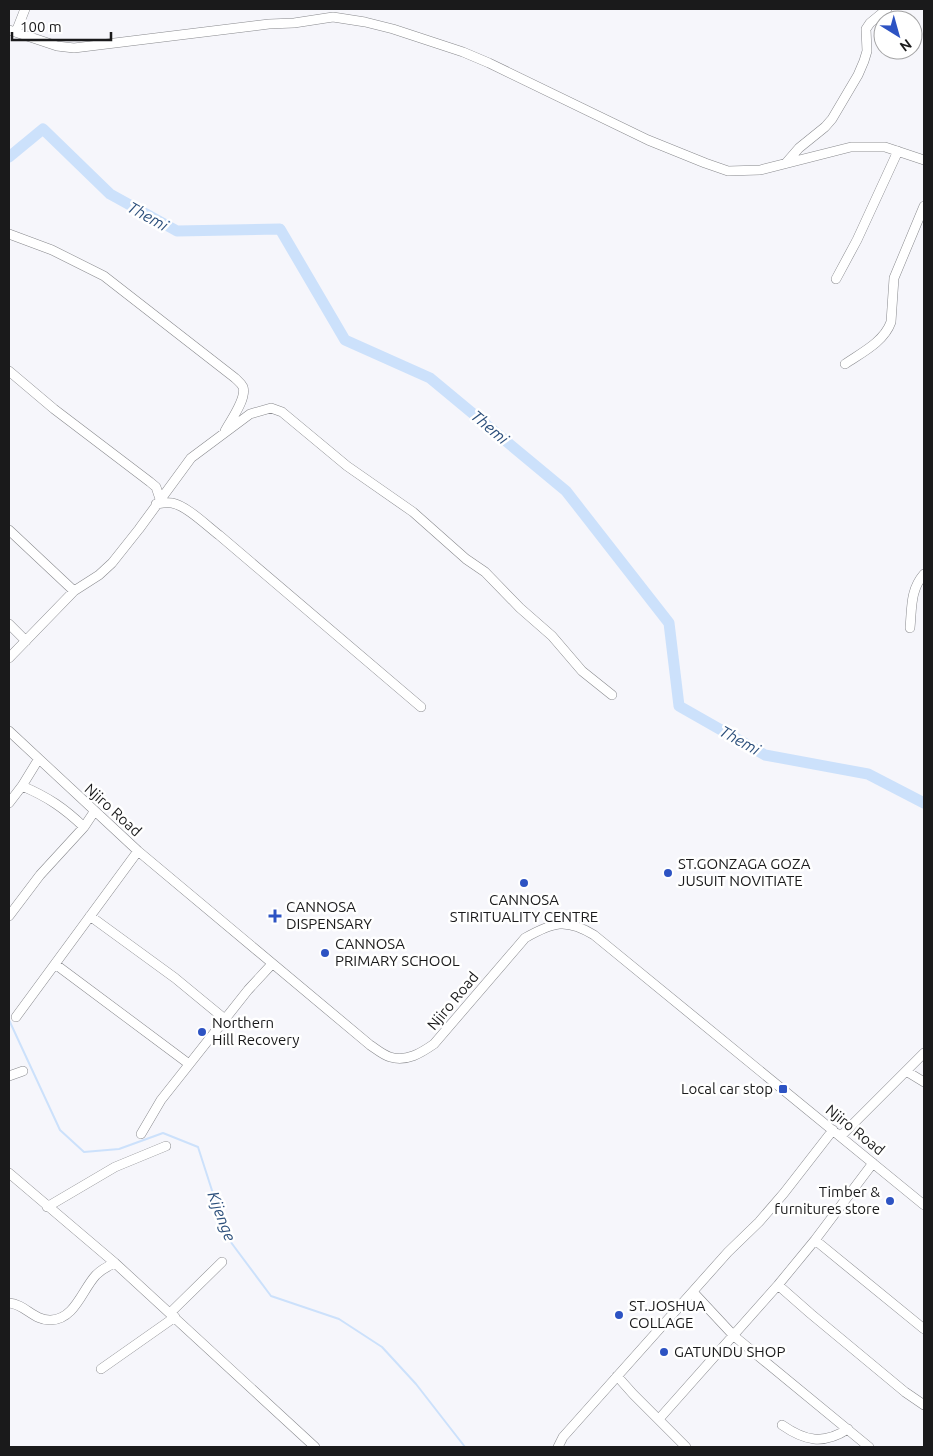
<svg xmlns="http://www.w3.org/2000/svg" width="933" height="1456" font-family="Ubuntu,sans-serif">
  <rect width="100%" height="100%" fill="#f6f6fb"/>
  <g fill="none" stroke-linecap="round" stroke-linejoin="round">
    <path stroke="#cce1fb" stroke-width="2" d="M9,1020L60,1130L84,1152L119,1149L163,1133L198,1147L227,1237L271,1296L339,1319L382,1347L416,1384L465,1447"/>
    <path stroke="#cce1fb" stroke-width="11" d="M9,157L43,129L110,194L177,231L280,229L345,340L430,378L566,491L669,623L679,706L765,755L868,774L924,803"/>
    <g stroke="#88898d" stroke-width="10">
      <path id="minor" d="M9,30L57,46L74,48L269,24L294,23L333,17L365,22L393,29L463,52L489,63L648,140L705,163L728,171L760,170L851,147H885L924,160
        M16,32L25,9
        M786,163L799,148L825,127L832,119L858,75L864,61L867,51L866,29L870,23L887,9
        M9,234L52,250L104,276L235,378C238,381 241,383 243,387C247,399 230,421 225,431
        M836,279L857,240L898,151
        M845,364C861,353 884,342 891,322L894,278L924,206
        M9,371L54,409L150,482L156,487L160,499
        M156,504C162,503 167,502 172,503C187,506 207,526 219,535L421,707
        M9,530L74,591
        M9,624L26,641
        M910,628C912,608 910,590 924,574
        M9,658L74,591L99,575L112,563L139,529L191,458L250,414L271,408L282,412L347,466L413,512L466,559L485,572L520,608L552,636L582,671L612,695
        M9,731L138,851L370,1045C376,1049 383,1055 390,1057C407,1062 421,1053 434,1044L525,938C553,922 566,918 594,935L924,1205
        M22,786C48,797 64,808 84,827
        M9,803L22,786L38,760
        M9,916L40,875L84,827L94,812
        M90,916L175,978L226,1020
        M55,964L189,1064
        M16,1017L138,851
        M906,1071L924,1082
        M9,1076L23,1071
        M141,1134L161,1100L248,990L272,964
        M841,1136L924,1053
        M9,1173L115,1263L315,1447
        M47,1207L115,1167L166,1146
        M815,1240L924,1329
        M778,1285L811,1314L905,1392L924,1405
        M693,1292L734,1336L869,1447
        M9,1303C25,1304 34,1321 51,1320C75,1319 82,1290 96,1275C101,1270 108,1266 115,1263
        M170,1313L222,1262
        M101,1369L175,1317
        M617,1376L633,1394L686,1447
        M659,1419L778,1285L815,1240L873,1163
        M782,1425C805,1441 823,1445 848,1429
        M558,1447L563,1437L728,1252L759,1222L784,1193L833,1130"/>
    </g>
    <use href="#minor" stroke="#fff" stroke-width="9"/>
  </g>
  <g fill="#2d53c3" stroke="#fff" stroke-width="2">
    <circle cx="668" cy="873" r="5"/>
    <circle cx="524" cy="883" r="5"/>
    <path d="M272.5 908.5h5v5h5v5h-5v5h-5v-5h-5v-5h5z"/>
    <circle cx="325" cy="953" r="5"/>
    <circle cx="202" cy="1032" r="5"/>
    <rect x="778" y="1084" width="10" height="10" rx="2.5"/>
    <circle cx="890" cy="1201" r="5"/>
    <circle cx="619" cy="1315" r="5"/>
    <circle cx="664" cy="1352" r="5"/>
  </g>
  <g text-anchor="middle" stroke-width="5" stroke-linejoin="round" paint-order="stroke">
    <g font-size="15" fill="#1a1a1b" stroke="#fff">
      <text transform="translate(113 810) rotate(42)" y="5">Njiro Road</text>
      <text transform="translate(453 1001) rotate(-50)" y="5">Njiro Road</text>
      <text transform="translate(855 1130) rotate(39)" y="5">Njiro Road</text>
    </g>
    <g font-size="15" fill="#1a1a1b" stroke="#fff" text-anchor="start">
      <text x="678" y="869">ST.GONZAGA GOZA<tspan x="678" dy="17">JUSUIT NOVITIATE</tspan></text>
      <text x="524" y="905" text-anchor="middle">CANNOSA<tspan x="524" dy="17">STIRITUALITY CENTRE</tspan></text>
      <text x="286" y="912">CANNOSA<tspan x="286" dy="17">DISPENSARY</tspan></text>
      <text x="335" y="949">CANNOSA<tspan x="335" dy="17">PRIMARY SCHOOL</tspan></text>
      <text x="212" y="1028">Northern<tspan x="212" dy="17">Hill Recovery</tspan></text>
      <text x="773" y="1094" text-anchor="end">Local car stop</text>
      <text x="880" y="1197" text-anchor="end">Timber &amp;<tspan x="880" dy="17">furnitures store</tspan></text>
      <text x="629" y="1311">ST.JOSHUA<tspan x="629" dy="17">COLLAGE</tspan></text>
      <text x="674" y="1357">GATUNDU SHOP</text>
    </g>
    <g font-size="16" font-style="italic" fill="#2d507c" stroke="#fff">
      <text transform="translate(148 216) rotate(29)" y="6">Themi</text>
      <text transform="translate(490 427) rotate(40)" y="6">Themi</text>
      <text transform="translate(740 740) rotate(29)" y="6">Themi</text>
      <text transform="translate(222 1216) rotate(69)" y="6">Kijenge</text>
    </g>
  </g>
  <rect width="933" height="1456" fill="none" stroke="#1a1a1b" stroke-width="20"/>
  <g transform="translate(898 35) rotate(143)"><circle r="24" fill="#ffffff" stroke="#a3a3a4"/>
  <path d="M0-4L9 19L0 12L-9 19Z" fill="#2d53c3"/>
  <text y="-8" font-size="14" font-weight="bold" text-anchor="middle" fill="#1a1a1b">N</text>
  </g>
  <path d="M12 32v8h99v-8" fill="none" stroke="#1a1a1b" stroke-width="2.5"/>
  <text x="20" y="32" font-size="15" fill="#1a1a1b" stroke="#ffffff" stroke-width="4" paint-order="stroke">100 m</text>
</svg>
